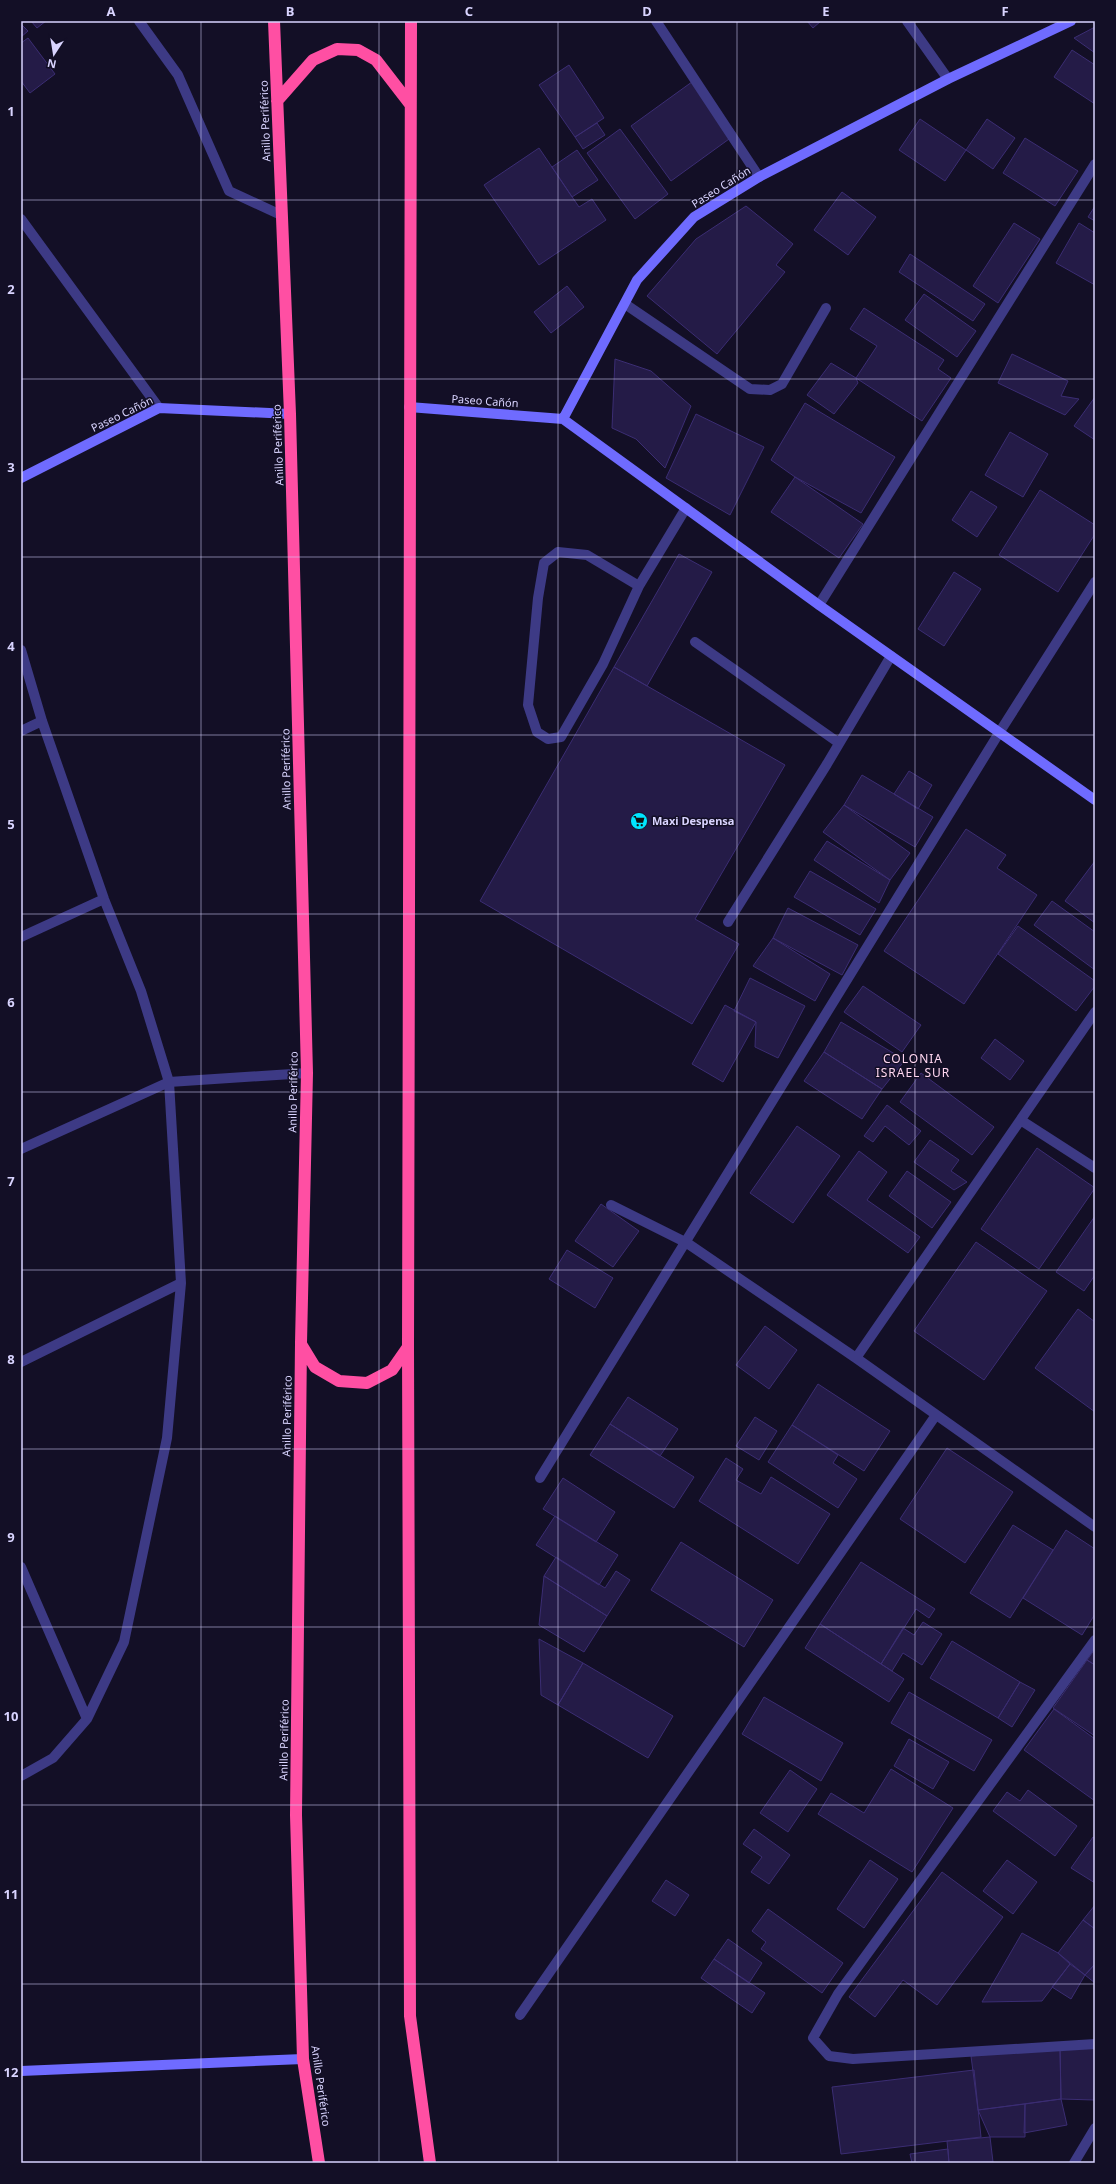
<svg xmlns="http://www.w3.org/2000/svg" width="1116" height="2184" font-family="'Noto Sans',sans-serif">
  <rect width="100%" height="100%" fill="#130f26"/>
  <path fill="#241b47" stroke="#3b2d73" d="M31,21H46L37,28Z
    M807,21H821L813,28Z
    M21,24L28,31L21,37Z
    M1095,27V53L1074,38Z
    M28,38L55,74L30,93L21,81V43Z
    M1072,50L1095,65V104L1054,77Z
    M569,65L604,118L575,137L539,85Z
    M696,79L736,134L671,181L631,126Z
    M920,119L966,150L945,181L899,150Z
    M987,119L1015,138L993,169L966,150Z
    M597,123L605,135L583,149L575,137Z
    M620,129L668,194L635,219L587,153Z
    M1025,138L1078,171L1055,206L1003,173Z
    M539,148L579,207L592,199L606,220L539,265L484,185Z
    M577,150L598,180L572,197L552,167Z
    M842,192L876,217L848,255L814,230Z
    M746,206L793,244L776,265L785,272L717,354L647,296L696,239Z
    M1095,206V221L1088,217Z
    M1014,223L1040,239L998,303L973,286Z
    M1079,223L1095,233V285L1056,263Z
    M910,254L985,304L973,321L899,272Z
    M567,286L584,307L551,333L534,312Z
    M924,294L976,331L957,357L905,320Z
    M864,308L944,360L938,369L951,378L922,421L856,378L877,346L850,329Z
    M1012,354L1068,381L1061,396L1079,399L1065,415L998,383Z
    M615,359L651,371L691,406L665,468L636,439L612,428Z
    M831,363L856,378L858,383L834,414L807,395Z
    M1095,397V440L1074,426Z
    M805,403L895,457L861,513L795,477L771,460Z
    M696,414L764,447L730,515L666,478Z
    M1010,432L1048,454L1023,497L985,475Z
    M795,477L863,524L839,558L771,512Z
    M1040,490L1095,525V534L1058,592L999,555Z
    M971,491L997,507L977,537L952,520Z
    M679,554L712,572L647,686L614,667Z
    M954,572L981,589L944,646L918,629Z
    M614,667L785,765L695,919L739,944L692,1024L480,901Z
    M909,771L932,785L918,809L894,794Z
    M862,775L933,817L915,847L844,805Z
    M844,805L910,853L890,880L823,832Z
    M966,829L1006,855L997,868L1037,895L964,1004L884,951Z
    M827,841L890,880L879,903L814,860Z
    M1095,861V923L1065,901Z
    M810,871L876,909L860,935L794,897Z
    M1052,901L1095,932V970L1034,925Z
    M788,908L858,945L842,975L773,938Z
    M1018,926L1095,981V986L1076,1011L998,954Z
    M773,938L830,974L815,1001L753,966Z
    M750,978L805,1006L778,1058L755,1047L756,1022L734,1011Z
    M863,986L921,1025L902,1052L844,1012Z
    M725,1005L756,1022L723,1082L692,1064Z
    M841,1022L905,1060L882,1089L824,1052Z
    M995,1039L1024,1061L1010,1080L981,1058Z
    M824,1052L882,1089L862,1119L804,1081Z
    M921,1073L994,1127L972,1155L900,1102Z
    M887,1105L921,1131L909,1145L885,1126L873,1142L864,1136Z
    M797,1126L840,1156L793,1223L750,1193Z
    M930,1140L959,1160L951,1171L967,1182L954,1190L914,1162Z
    M1037,1148L1095,1188L1039,1269L981,1229Z
    M859,1151L887,1172L867,1200L920,1237L908,1253L827,1195Z
    M907,1171L951,1202L932,1228L889,1196Z
    M601,1204L639,1231L613,1267L575,1241Z
    M1095,1216V1275L1084,1291L1056,1272Z
    M976,1242L1047,1291L984,1380L914,1331Z
    M567,1250L613,1278L595,1308L549,1279Z
    M1078,1309L1095,1322V1412L1035,1368Z
    M765,1326L797,1350L769,1389L736,1365Z
    M818,1384L890,1431L864,1471L792,1425Z
    M628,1397L678,1429L660,1456L610,1424Z
    M755,1417L777,1431L759,1460L736,1446Z
    M610,1424L694,1477L674,1508L590,1455Z
    M792,1425L838,1455L833,1463L857,1479L838,1508L768,1462Z
    M947,1448L1013,1492L965,1563L900,1519Z
    M726,1458L743,1469L736,1480L761,1494L771,1477L830,1514L798,1564L699,1501Z
    M563,1478L615,1512L596,1542L543,1509Z
    M555,1516L618,1555L599,1585L536,1545Z
    M1013,1525L1053,1550L1010,1618L970,1593Z
    M1066,1530L1095,1549V1614L1082,1635L1023,1598Z
    M681,1542L773,1600L744,1647L651,1590Z
    M556,1557L605,1588L616,1571L630,1580L607,1616L544,1576Z
    M861,1562L935,1609L929,1618L916,1609L881,1664L820,1624Z
    M544,1576L607,1616L584,1652L539,1625Z
    M923,1622L942,1634L922,1665L903,1653L892,1671L881,1664L903,1628L914,1635Z
    M820,1624L904,1679L889,1702L805,1648Z
    M539,1639L583,1663L558,1705L541,1695Z
    M952,1641L1020,1682L998,1718L930,1678Z
    M1095,1649V1665L1087,1660Z
    M1087,1660L1095,1665V1736L1053,1708Z
    M583,1663L673,1716L648,1758L558,1705Z
    M1020,1682L1035,1690L1012,1727L998,1718Z
    M909,1692L992,1740L974,1771L891,1723Z
    M764,1697L843,1743L821,1781L742,1734Z
    M1054,1709L1095,1739V1801L1024,1750Z
    M909,1739L949,1762L933,1789L894,1766Z
    M891,1769L953,1808L912,1872L818,1814L831,1793L864,1813Z
    M790,1770L817,1789L788,1832L760,1813Z
    M1028,1790L1077,1826L1055,1856L993,1811L1007,1792L1020,1801Z
    M754,1829L790,1855L769,1884L751,1872L762,1857L743,1844Z
    M1093,1837L1095,1838V1883L1071,1868Z
    M870,1860L898,1879L864,1928L837,1909Z
    M1007,1860L1037,1882L1013,1914L983,1891Z
    M942,1872L1003,1917L937,2005L903,1980L875,2017L849,1997Z
    M666,1880L689,1895L675,1916L652,1901Z
    M1095,1905V1929L1083,1920Z
    M768,1909L843,1963L822,1993L761,1949L766,1942L752,1931Z
    M1083,1920L1095,1929V1964L1085,1975L1058,1953Z
    M1022,1933L1058,1953L1070,1964L1042,2001L982,2002Z
    M728,1939L762,1963L749,1983L714,1959Z
    M714,1959L765,1993L752,2013L701,1978Z
    M1070,1964L1085,1975L1071,1999L1052,1987Z
    M1095,1964V1983L1085,1975Z
    M1095,2045L1094,2100L1061,2099L1060,2048Z
    M1060,2048L1061,2099L978,2110L971,2056Z
    M974,2070L981,2137L841,2154L832,2087Z
    M1061,2099L1067,2125L1024,2133L1025,2104Z
    M1025,2104V2137H990L978,2110Z
    M990,2137L993,2162L949,2163L947,2141Z
    M948,2149L949,2163H912L910,2154Z"/>
  <g fill="none" stroke-linecap="round" stroke-linejoin="round">
    <path stroke="#3d3a85" stroke-width="10" d="M625,304L750,389L770,390L782,384L826,308
      M639,586L587,555L558,552L544,563L538,598L528,705L537,732L548,739L561,737L603,664L639,586L686,508
      M695,642L839,743
      M728,922L827,764L891,656"/>
    <path stroke="#3d3a85" stroke-width="10" d="M139,21L178,75L229,191L281,215
      M656,21L759,177
      M907,21L948,79
      M21,219L159,408
      M819,605L1095,164
      M21,650L42,721L104,899L141,991L169,1082L181,1283L167,1438L124,1642L87,1719L53,1758L21,1776
      M21,731L42,721
      M21,937L104,899
      M1022,1121L1095,1168
      M21,1149L169,1082L307,1073
      M611,1205L687,1243L856,1358L1095,1527
      M856,1358L1095,1012
      M21,1362L181,1283
      M540,1478L999,733L1095,582
      M21,1567L87,1719
      M1095,1640L838,1994L813,2038L829,2056L853,2059L1095,2044
      M520,2015L936,1415
      M1074,2163L1095,2128"/>
    <path stroke="#6f6bff" stroke-width="10" d="M409,407L563,419
      M563,419L637,280L694,217L759,177L948,79L1071,21
      M563,419L819,605L1095,800
      M21,478L159,408L290,414
      M21,2071L303,2059"/>
    <path stroke="#ff4fa3" stroke-width="12" d="M274,21L290,414L307,1073L301,1343L296,1815L303,2059L319,2163
      M411,21L408,1347L410,2016L430,2163
      M277,101L313,60L337,49L358,50L376,60L410,104
      M301,1344L315,1367L339,1381L367,1383L392,1370L408,1347"/>
  </g>
  <path fill="none" stroke="#d9d4ff" stroke-width="1" stroke-opacity="0.55" d="M201,21V2163M379,21V2163M558,21V2163M737,21V2163M915,21V2163M21,200H1095M21,379H1095M21,557H1095M21,735H1095M21,914H1095M21,1092H1095M21,1270H1095M21,1449H1095M21,1627H1095M21,1805H1095M21,1984H1095"/>
  <defs>
    <g id="supermarket-disc" transform="scale(0.9)"><circle r="9.5" fill="#00e5ff" stroke="#130f26"/><path d="M-6-5.5h2.5l.6 2H6L4.5 2H-2.5L-4.4-4H-6ZM-1.5 3.2a1.3 1.3 0 1 0 .1 0ZM3 3.2a1.3 1.3 0 1 0 .1 0Z" fill="#111"/></g>
  </defs>
  <g fill-rule="evenodd">
    <use href="#supermarket-disc" x="639" y="821"/>
  </g>
  <g text-anchor="middle" stroke-width="3" stroke-linejoin="round" paint-order="stroke">
    <g font-size="11" fill="#d9d4ff" stroke="#130f26">
      <text transform="translate(265 121) rotate(-92)" y="4">Anillo Periférico</text>
      <text transform="translate(721 187) rotate(-32)" y="4">Paseo Cañón</text>
      <text transform="translate(485 401) rotate(4)" y="4">Paseo Cañón</text>
      <text transform="translate(122 414) rotate(-26)" y="4">Paseo Cañón</text>
      <text transform="translate(278 445) rotate(-92)" y="4">Anillo Periférico</text>
      <text transform="translate(286 769) rotate(-91)" y="4">Anillo Periférico</text>
      <text transform="translate(293 1092) rotate(-89)" y="4">Anillo Periférico</text>
      <text transform="translate(287 1416) rotate(-89)" y="4">Anillo Periférico</text>
      <text transform="translate(284 1740) rotate(-89)" y="4">Anillo Periférico</text>
      <text transform="translate(321 2086) rotate(82)" y="4">Anillo Periférico</text>
    </g>
    <g font-size="11" font-weight="bold" fill="#d9d4ff" stroke="#130f26" text-anchor="start">
      <text x="652" y="825">Maxi Despensa</text>
    </g>
    <g font-size="12" letter-spacing="1" fill="#ffd6f0" stroke="#130f26">
      <text x="913" y="1063">COLONIA<tspan x="913" dy="14">ISRAEL SUR</tspan></text>
    </g>
  </g>
  <rect width="1116" height="2184" fill="none" stroke="#130f26" stroke-width="44"/>
  <g transform="translate(54 54) rotate(192)" stroke="#130f26" stroke-width="3" paint-order="stroke">
  <path d="M0-3L7 15L0 10L-7 15Z" fill="#d9d4ff"/>
  <text y="-6" font-size="11" font-weight="bold" text-anchor="middle" fill="#d9d4ff">N</text>
  </g>
  <rect x="22" y="22" width="1072" height="2140" fill="none" stroke="#d9d4ff" stroke-width="1.5"/>
  <g font-size="13" text-anchor="middle" font-weight="bold" fill="#d9d4ff">
    <text x="111" y="16">A</text>
    <text x="290" y="16">B</text>
    <text x="469" y="16">C</text>
    <text x="647" y="16">D</text>
    <text x="826" y="16">E</text>
    <text x="1005" y="16">F</text>
    <text x="11" y="116">1</text>
    <text x="11" y="294">2</text>
    <text x="11" y="472">3</text>
    <text x="11" y="651">4</text>
    <text x="11" y="829">5</text>
    <text x="11" y="1007">6</text>
    <text x="11" y="1186">7</text>
    <text x="11" y="1364">8</text>
    <text x="11" y="1542">9</text>
    <text x="11" y="1721">10</text>
    <text x="11" y="1899">11</text>
    <text x="11" y="2077">12</text>
  </g>
</svg>
